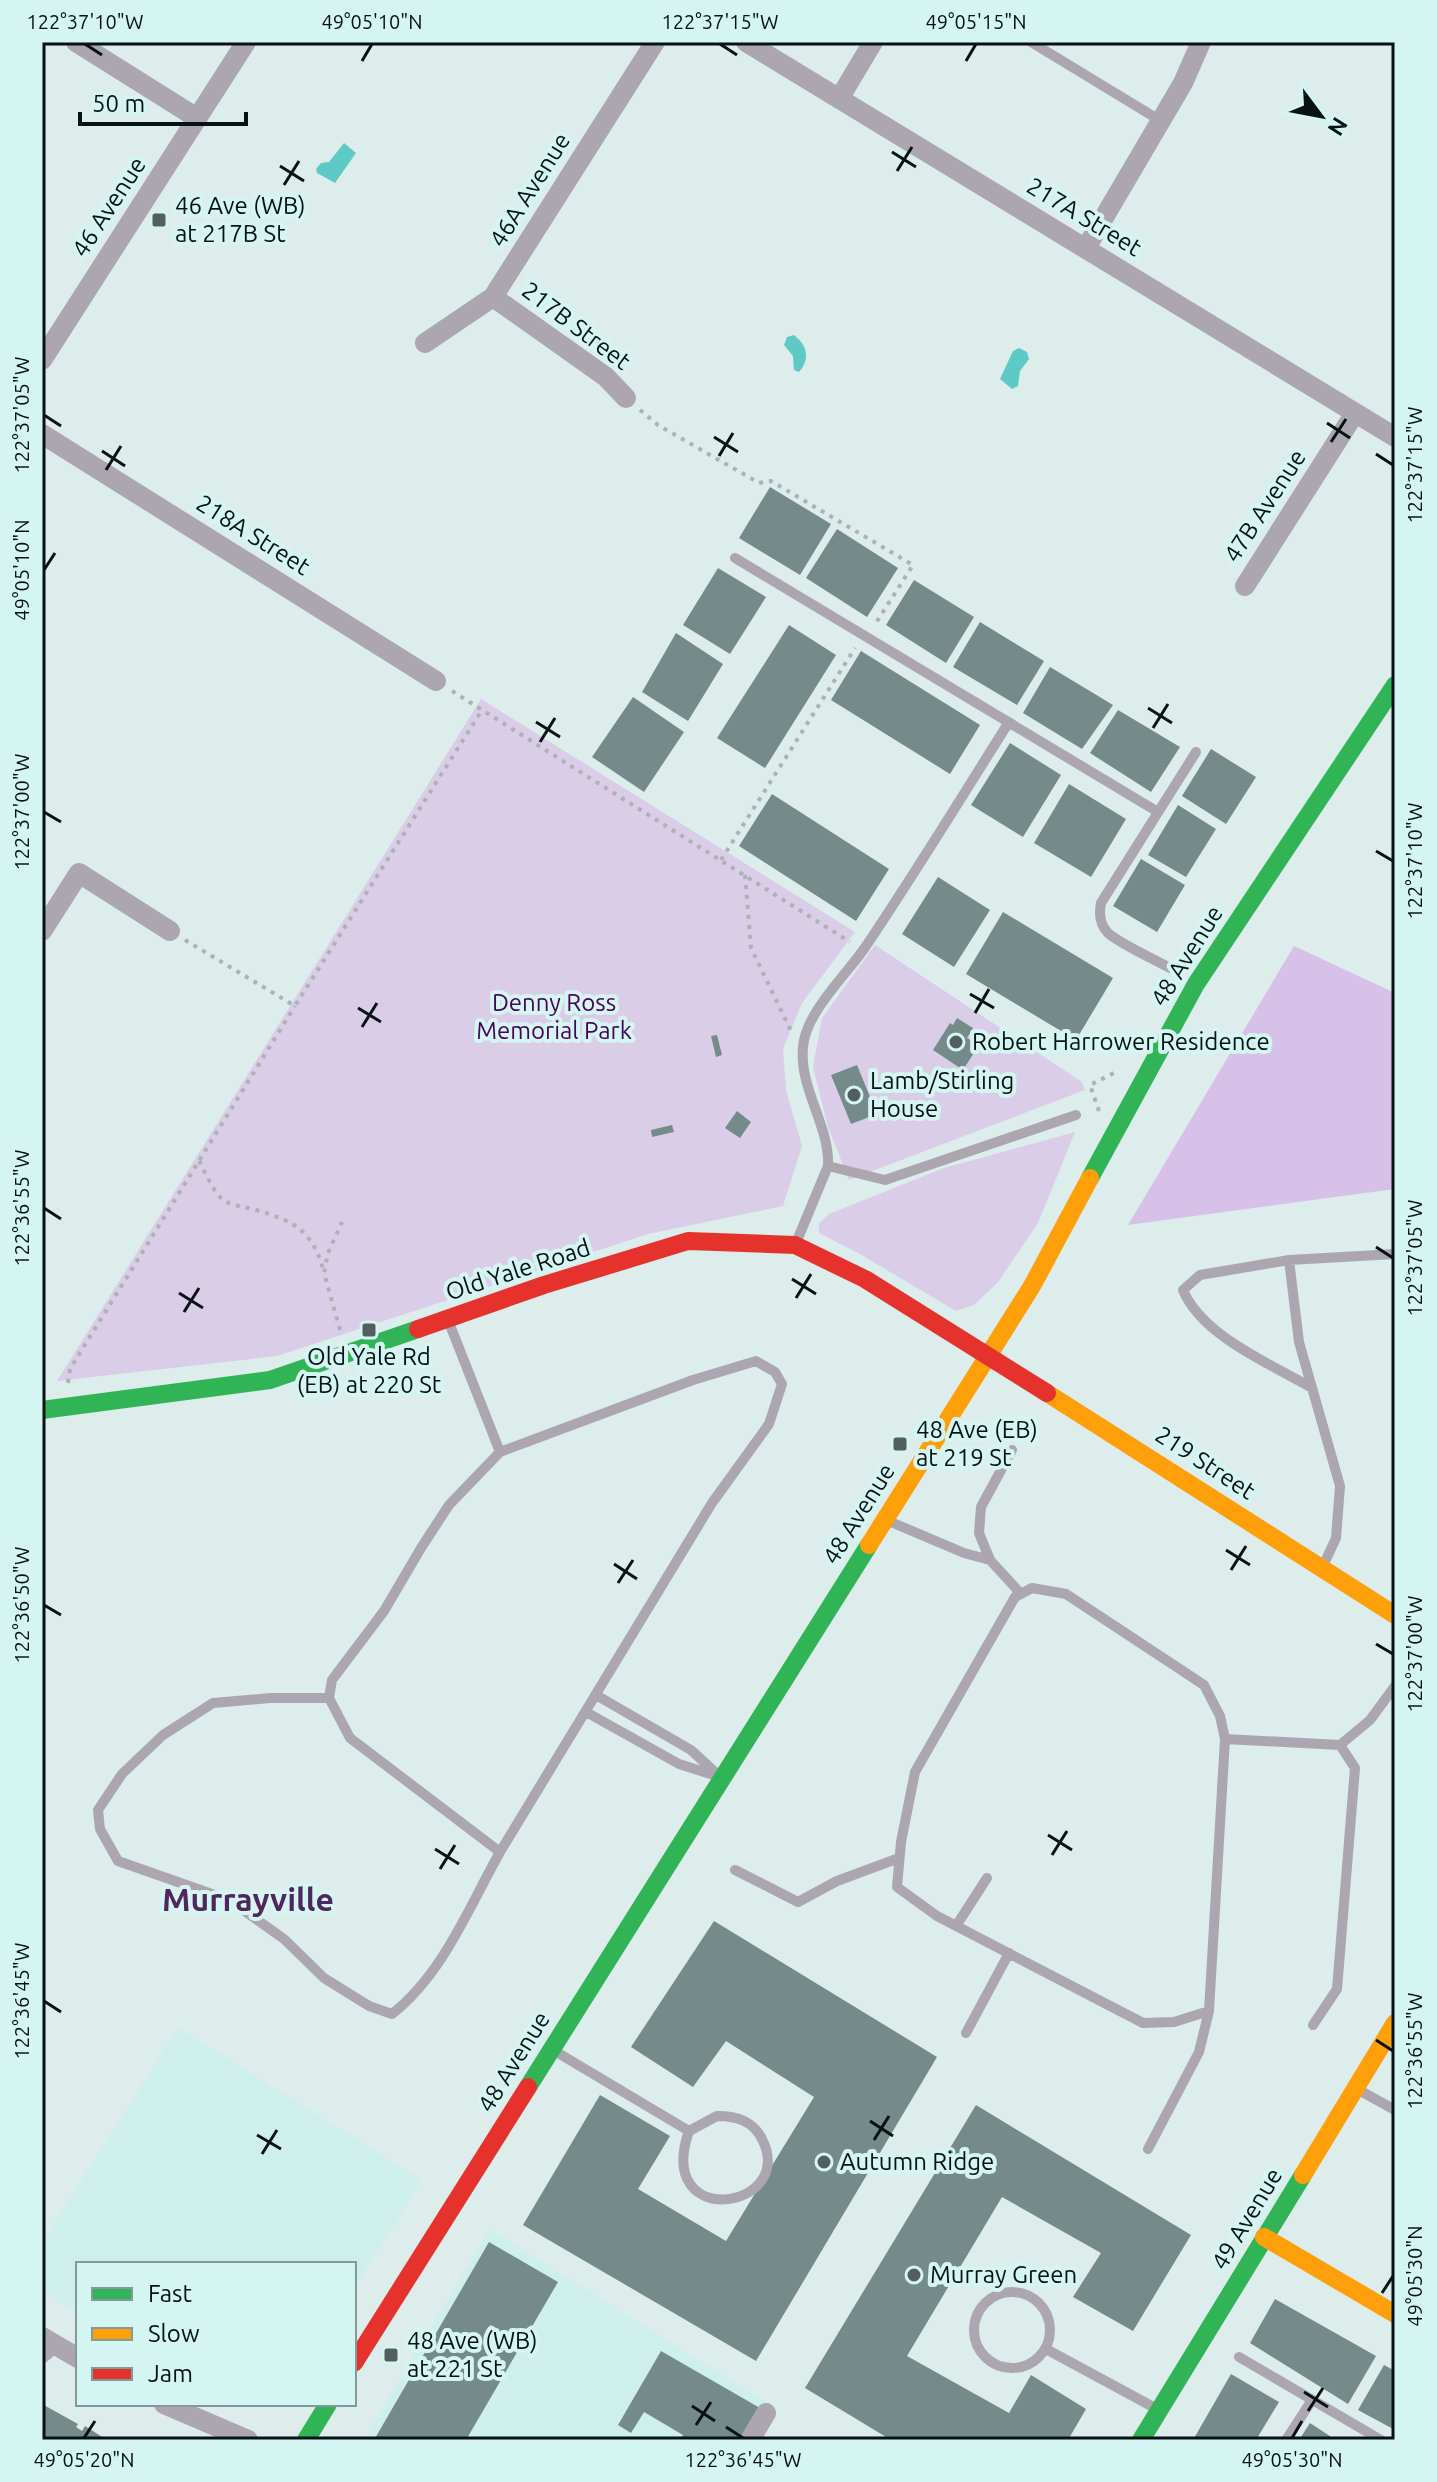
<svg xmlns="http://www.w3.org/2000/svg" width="1437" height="2482" font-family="Ubuntu,sans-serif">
  <rect width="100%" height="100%" fill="#dcedec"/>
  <path fill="#cfefec" d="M178,2028L422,2180L354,2288V2264H78V2314L42,2291V2243Z
    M490,2229L764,2401L740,2440H364Z"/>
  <path fill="#dacde8" d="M481,699L855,932L802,1003L783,1049L786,1090L802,1146L783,1206L648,1234L277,1356L57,1381Z
    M875,945L1082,1082L1085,1090L849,1180L828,1127L813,1067L822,1018Z
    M1075,1132L1038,1223L998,1282L974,1305L956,1311L858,1253L819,1233V1223L829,1214L944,1168Z"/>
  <path fill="#d7c1e8" d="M1294,946L1395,993V1189L1128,1225Z"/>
  <path fill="#5dcac5" d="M344,143L356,153L335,183L317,173L316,169L321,163L329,162Z
    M794,335C808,346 810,359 799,372L794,370L793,356L784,345L787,337Z
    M1019,348L1027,352L1029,359L1020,371L1018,386L1012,389L1000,379L1013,351Z"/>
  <path fill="#748b8a" d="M770,487L831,524L800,575L739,538Z
    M837,529L898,568L867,617L806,578Z
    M718,568L766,597L730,654L683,625Z
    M914,580L974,617L946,663L886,625Z
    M980,622L1044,661L1017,705L953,667Z
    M789,625L836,655L765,768L717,738Z
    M676,633L723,664L688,721L642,692Z
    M861,651L980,725L950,774L831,700Z
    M1050,667L1113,705L1082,749L1023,713Z
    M633,697L684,732L644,792L592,757Z
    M1118,710L1180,747L1151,792L1090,753Z
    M1010,743L1061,775L1023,837L971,805Z
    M1211,749L1256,777L1226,824L1182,796Z
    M1069,784L1126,819L1091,877L1034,843Z
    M772,794L889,869L856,921L739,846Z
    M1178,805L1216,829L1186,877L1148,855Z
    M1141,859L1185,885L1157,932L1113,906Z
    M938,877L990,910L954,967L902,934Z
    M1003,912L1113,978L1076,1040L966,974Z
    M957,1018L973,1028L967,1038L979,1045L963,1070L933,1050L950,1023L953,1025Z
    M717,1035L722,1055L716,1057L711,1036Z
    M857,1065L877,1114L851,1124L831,1075Z
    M737,1111L751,1122L740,1138L725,1128Z
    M672,1125L674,1132L652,1137L651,1130Z
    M714,1921L937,2057L756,2361L523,2225L600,2095L670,2136L638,2189L726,2241L814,2097L726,2041L693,2087L631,2047Z
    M976,2105L1191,2235L1133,2331L1073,2297L1101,2253L1002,2197L907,2356L1009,2413L1031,2375L1086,2409L1068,2440H891L805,2388Z
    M489,2242L558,2282L466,2440H374Z
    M1275,2299L1376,2356L1348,2404L1250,2343Z
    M661,2351L760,2408L741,2440H680L683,2435L644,2412L631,2433L618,2425Z
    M1384,2365L1395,2371V2430L1358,2410Z
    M1231,2374L1279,2402L1256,2440H1193Z
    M42,2404L78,2424L76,2427L82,2431L85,2426L107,2440H42Z
    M1310,2423L1336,2440H1299Z"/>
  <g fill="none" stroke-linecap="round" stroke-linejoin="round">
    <path stroke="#aeb1b5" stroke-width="4" stroke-dasharray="4 6" stroke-linecap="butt" d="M640,410L658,425L759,483L771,481L913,565L874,626
      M452,691L850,942
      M721,860L855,648
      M745,875L751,948L791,1031
      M185,940L295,1006L482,710
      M1099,1111L1090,1085L1118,1071
      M199,1161C205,1172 212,1189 221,1198C231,1207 244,1206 256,1210C295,1221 314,1232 324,1273
      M340,1330L324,1273L328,1253L342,1222
      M68,1383L70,1369L295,1006"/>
    <path stroke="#aba6b0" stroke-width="10" d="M1031,42L1161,121
      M735,558L1158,812
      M1170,968C1154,959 1120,944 1108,933C1100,925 1099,913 1101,903L1196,752
      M828,1166C830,1126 799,1089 803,1047C805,1014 845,976 864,949C914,875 961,798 1009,722
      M796,1243L828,1166L885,1180L1076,1115
      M1289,1260L1200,1275L1183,1290C1202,1336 1271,1364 1312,1388
      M448,1320L500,1452L449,1505L421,1548L384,1611L332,1680L329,1698L350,1738L500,1852L712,1503L769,1424L782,1384L775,1372L756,1361L693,1380L500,1452
      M886,1520L964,1553L990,1560L1021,1594
      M990,1560L979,1533L981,1507L1012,1450
      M1323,1566L1336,1538L1340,1486L1299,1342L1289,1260L1395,1254
      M596,1695L691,1750L717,1774
      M329,1698H270L213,1703L163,1735L122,1774L98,1810L100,1829L118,1861L229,1900L284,1939L324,1978L369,2006L392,2014C443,1974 469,1907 500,1852
      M586,1712L679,1764L720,1777
      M735,1870L798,1902L837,1881L899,1858
      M956,1926L987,1878
      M1209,2011L1174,2022L1143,2023L937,1916L897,1887L901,1842L915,1772L1015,1597L1032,1588L1066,1594L1204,1685L1220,1716L1225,1739
      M1313,2025L1337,1989L1355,1768L1340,1745
      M966,2033L1009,1953
      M553,2050L689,2131
      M1357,2089L1395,2110
      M717,2116C737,2116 754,2121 763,2141C795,2210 654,2231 689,2131Z
      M1148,2149L1199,2052L1209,2011L1225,1739L1340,1745L1370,1720L1395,1686
      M974 2330a38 38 0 1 1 76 0a38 38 0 1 1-76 0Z
      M1046,2349L1157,2409
      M1239,2357L1381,2440
      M42,2359L58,2346
      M1286,2440L1312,2400"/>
    <path stroke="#aba6b0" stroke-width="20" d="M76,42L197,118
      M746,42L1395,437
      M839,99L873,42
      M1086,248L1183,83L1201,42
      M493,297L606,377L626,398
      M425,343L493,297L655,42
      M42,360L246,42
      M42,434L436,681
      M1245,586L1355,413
      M42,931L79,873L170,931
      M42,2337L78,2358
      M164,2404L248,2440
      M750,2440L766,2413"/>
    <path stroke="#30b455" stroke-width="18" d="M1090,1178L1196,984L1395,685
      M42,1410L270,1380L418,1329
      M528,2087L869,1545
      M306,2440L328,2404
      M1141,2440L1303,2175"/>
    <path stroke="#ff9f0a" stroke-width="18" d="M1047,1393L1395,1615
      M869,1545L1032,1286L1090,1178
      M1303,2175L1395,2023
      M1264,2237L1395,2314"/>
    <path stroke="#e5322d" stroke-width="18" d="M418,1329L544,1285L688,1241L795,1245L865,1279L1047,1393
      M354,2363L528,2087"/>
  </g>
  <path fill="none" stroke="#071312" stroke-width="3" d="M85,44L102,55M720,44L737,55M362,61L372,44M966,61L976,44M892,152L916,167M280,166L304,181M897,171L912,147M284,185L299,161M44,415L61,426M1327,423L1350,438M714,437L738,452M1331,442L1346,419M102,451L125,466M1376,454L1393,465M719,456L733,433M106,470L121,446M44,570L55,553M1148,708L1172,723M536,722L560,737M1153,728L1168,704M540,742L555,718M44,812L61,822M1376,851L1393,861M970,994L994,1008M358,1008L381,1022M975,1013L989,989M362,1027L377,1003M44,1208L61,1219M1376,1247L1393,1258M792,1279L816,1294M179,1293L203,1308M796,1298L811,1274M184,1312L199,1288M1226,1550L1250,1565M614,1564L637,1579M1231,1570L1246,1546M618,1583L633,1560M44,1605L61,1615M1376,1644L1393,1654M1048,1835L1072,1850M435,1849L459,1864M1052,1855L1067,1831M440,1869L455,1845M44,2001L61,2012M1376,2040L1393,2051M870,2121L893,2136M257,2135L281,2149M874,2140L889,2116M262,2154L277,2130M1382,2293L1393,2276M1304,2392L1328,2407M692,2406L715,2421M1308,2411L1323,2388M696,2425L711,2402M726,2427L743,2438M84,2438L95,2421M1292,2438L1302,2421"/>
  <g fill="#525f5e" stroke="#d4f5f2" stroke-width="3">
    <rect x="151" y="212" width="16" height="16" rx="4"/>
    <circle cx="956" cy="1042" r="8"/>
    <circle cx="854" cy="1095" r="8"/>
    <rect x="361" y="1322" width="16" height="16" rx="4"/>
    <rect x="892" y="1436" width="16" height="16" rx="4"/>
    <circle cx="824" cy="2162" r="8"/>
    <circle cx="914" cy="2275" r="8"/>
    <rect x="383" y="2347" width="16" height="16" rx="4"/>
  </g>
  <g text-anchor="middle" stroke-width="8" stroke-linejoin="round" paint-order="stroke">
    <g font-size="24" fill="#071312" stroke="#d4f5f2">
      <text transform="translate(530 190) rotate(-58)" y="8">46A Avenue</text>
      <text transform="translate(109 207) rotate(-57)" y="8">46 Avenue</text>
      <text transform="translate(1084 217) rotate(31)" y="8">217A Street</text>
      <text transform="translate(576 326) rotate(37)" y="8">217B Street</text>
      <text transform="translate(1265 506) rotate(-57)" y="8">47B Avenue</text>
      <text transform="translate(253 535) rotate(32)" y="8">218A Street</text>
      <text transform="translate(1187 956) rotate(-58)" y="8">48 Avenue</text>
      <text transform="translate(518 1270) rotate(-18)" y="8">Old Yale Road</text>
      <text transform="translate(1205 1463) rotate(33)" y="8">219 Street</text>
      <text transform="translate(859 1514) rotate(-58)" y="8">48 Avenue</text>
      <text transform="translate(514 2062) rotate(-58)" y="8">48 Avenue</text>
      <text transform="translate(1247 2219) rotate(-59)" y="8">49 Avenue</text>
    </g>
    <g font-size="24" fill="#071312" stroke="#d4f5f2" text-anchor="start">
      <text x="175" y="214">46 Ave (WB)<tspan x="175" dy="28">at 217B St</tspan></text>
      <text x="972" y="1050">Robert Harrower Residence</text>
      <text x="870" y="1089">Lamb/Stirling<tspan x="870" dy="28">House</tspan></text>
      <text x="369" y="1365" text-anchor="middle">Old Yale Rd<tspan x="369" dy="28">(EB) at 220 St</tspan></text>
      <text x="916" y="1438">48 Ave (EB)<tspan x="916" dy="28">at 219 St</tspan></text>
      <text x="840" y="2170">Autumn Ridge</text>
      <text x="930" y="2283">Murray Green</text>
      <text x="407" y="2349">48 Ave (WB)<tspan x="407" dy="28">at 221 St</tspan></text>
    </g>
    <g font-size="24" fill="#49005c" stroke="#d4f5f2">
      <text x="554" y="1011">Denny Ross<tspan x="554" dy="28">Memorial Park</tspan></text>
    </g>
    <g font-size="32" font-weight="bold" fill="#4f275c" stroke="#d4f5f2">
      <text x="248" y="1911">Murrayville</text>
    </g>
  </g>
  <rect width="1437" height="2482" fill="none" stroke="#d4f5f2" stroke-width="88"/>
  <rect x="76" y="2262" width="280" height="144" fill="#d4f5f2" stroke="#829b98" stroke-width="2"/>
  <rect x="92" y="2288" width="40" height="12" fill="#30b455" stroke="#829b98" stroke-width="2"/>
  <text x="148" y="2302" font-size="24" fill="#071312">Fast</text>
  <rect x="92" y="2328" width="40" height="12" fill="#ff9f0a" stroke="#829b98" stroke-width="2"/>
  <text x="148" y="2342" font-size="24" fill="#071312">Slow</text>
  <rect x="92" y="2368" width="40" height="12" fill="#e5322d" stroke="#829b98" stroke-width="2"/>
  <text x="148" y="2382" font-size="24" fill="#071312">Jam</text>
  <g transform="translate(1321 116) rotate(122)" stroke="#d4f5f2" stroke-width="6" paint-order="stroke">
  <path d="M0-6L14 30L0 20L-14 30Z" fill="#071312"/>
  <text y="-12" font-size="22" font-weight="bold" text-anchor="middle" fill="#071312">N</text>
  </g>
  <path d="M80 112v12h166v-12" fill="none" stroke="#071312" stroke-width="4"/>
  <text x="92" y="112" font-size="24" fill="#071312" stroke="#d4f5f2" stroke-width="6" paint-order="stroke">50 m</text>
  <rect x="44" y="44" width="1349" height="2394" fill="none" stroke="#071312" stroke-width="3"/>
  <g font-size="20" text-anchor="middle" fill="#071312">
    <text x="85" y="29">122°37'10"W</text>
    <text x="372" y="29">49°05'10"N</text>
    <text x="720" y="29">122°37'15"W</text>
    <text x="976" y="29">49°05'15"N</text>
    <text transform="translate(22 415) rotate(-90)" y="7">122°37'05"W</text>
    <text transform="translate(1415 465) rotate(-90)" y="7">122°37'15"W</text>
    <text transform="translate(22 570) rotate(-90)" y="7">49°05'10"N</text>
    <text transform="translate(22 812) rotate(-90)" y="7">122°37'00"W</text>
    <text transform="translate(1415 861) rotate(-90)" y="7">122°37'10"W</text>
    <text transform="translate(22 1208) rotate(-90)" y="7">122°36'55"W</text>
    <text transform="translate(1415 1258) rotate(-90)" y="7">122°37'05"W</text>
    <text transform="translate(22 1605) rotate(-90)" y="7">122°36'50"W</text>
    <text transform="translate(1415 1654) rotate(-90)" y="7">122°37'00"W</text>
    <text transform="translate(22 2001) rotate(-90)" y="7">122°36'45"W</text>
    <text transform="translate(1415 2051) rotate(-90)" y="7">122°36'55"W</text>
    <text transform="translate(1415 2276) rotate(-90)" y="7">49°05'30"N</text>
    <text x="84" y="2467">49°05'20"N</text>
    <text x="743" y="2467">122°36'45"W</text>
    <text x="1292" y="2467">49°05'30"N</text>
  </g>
</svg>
